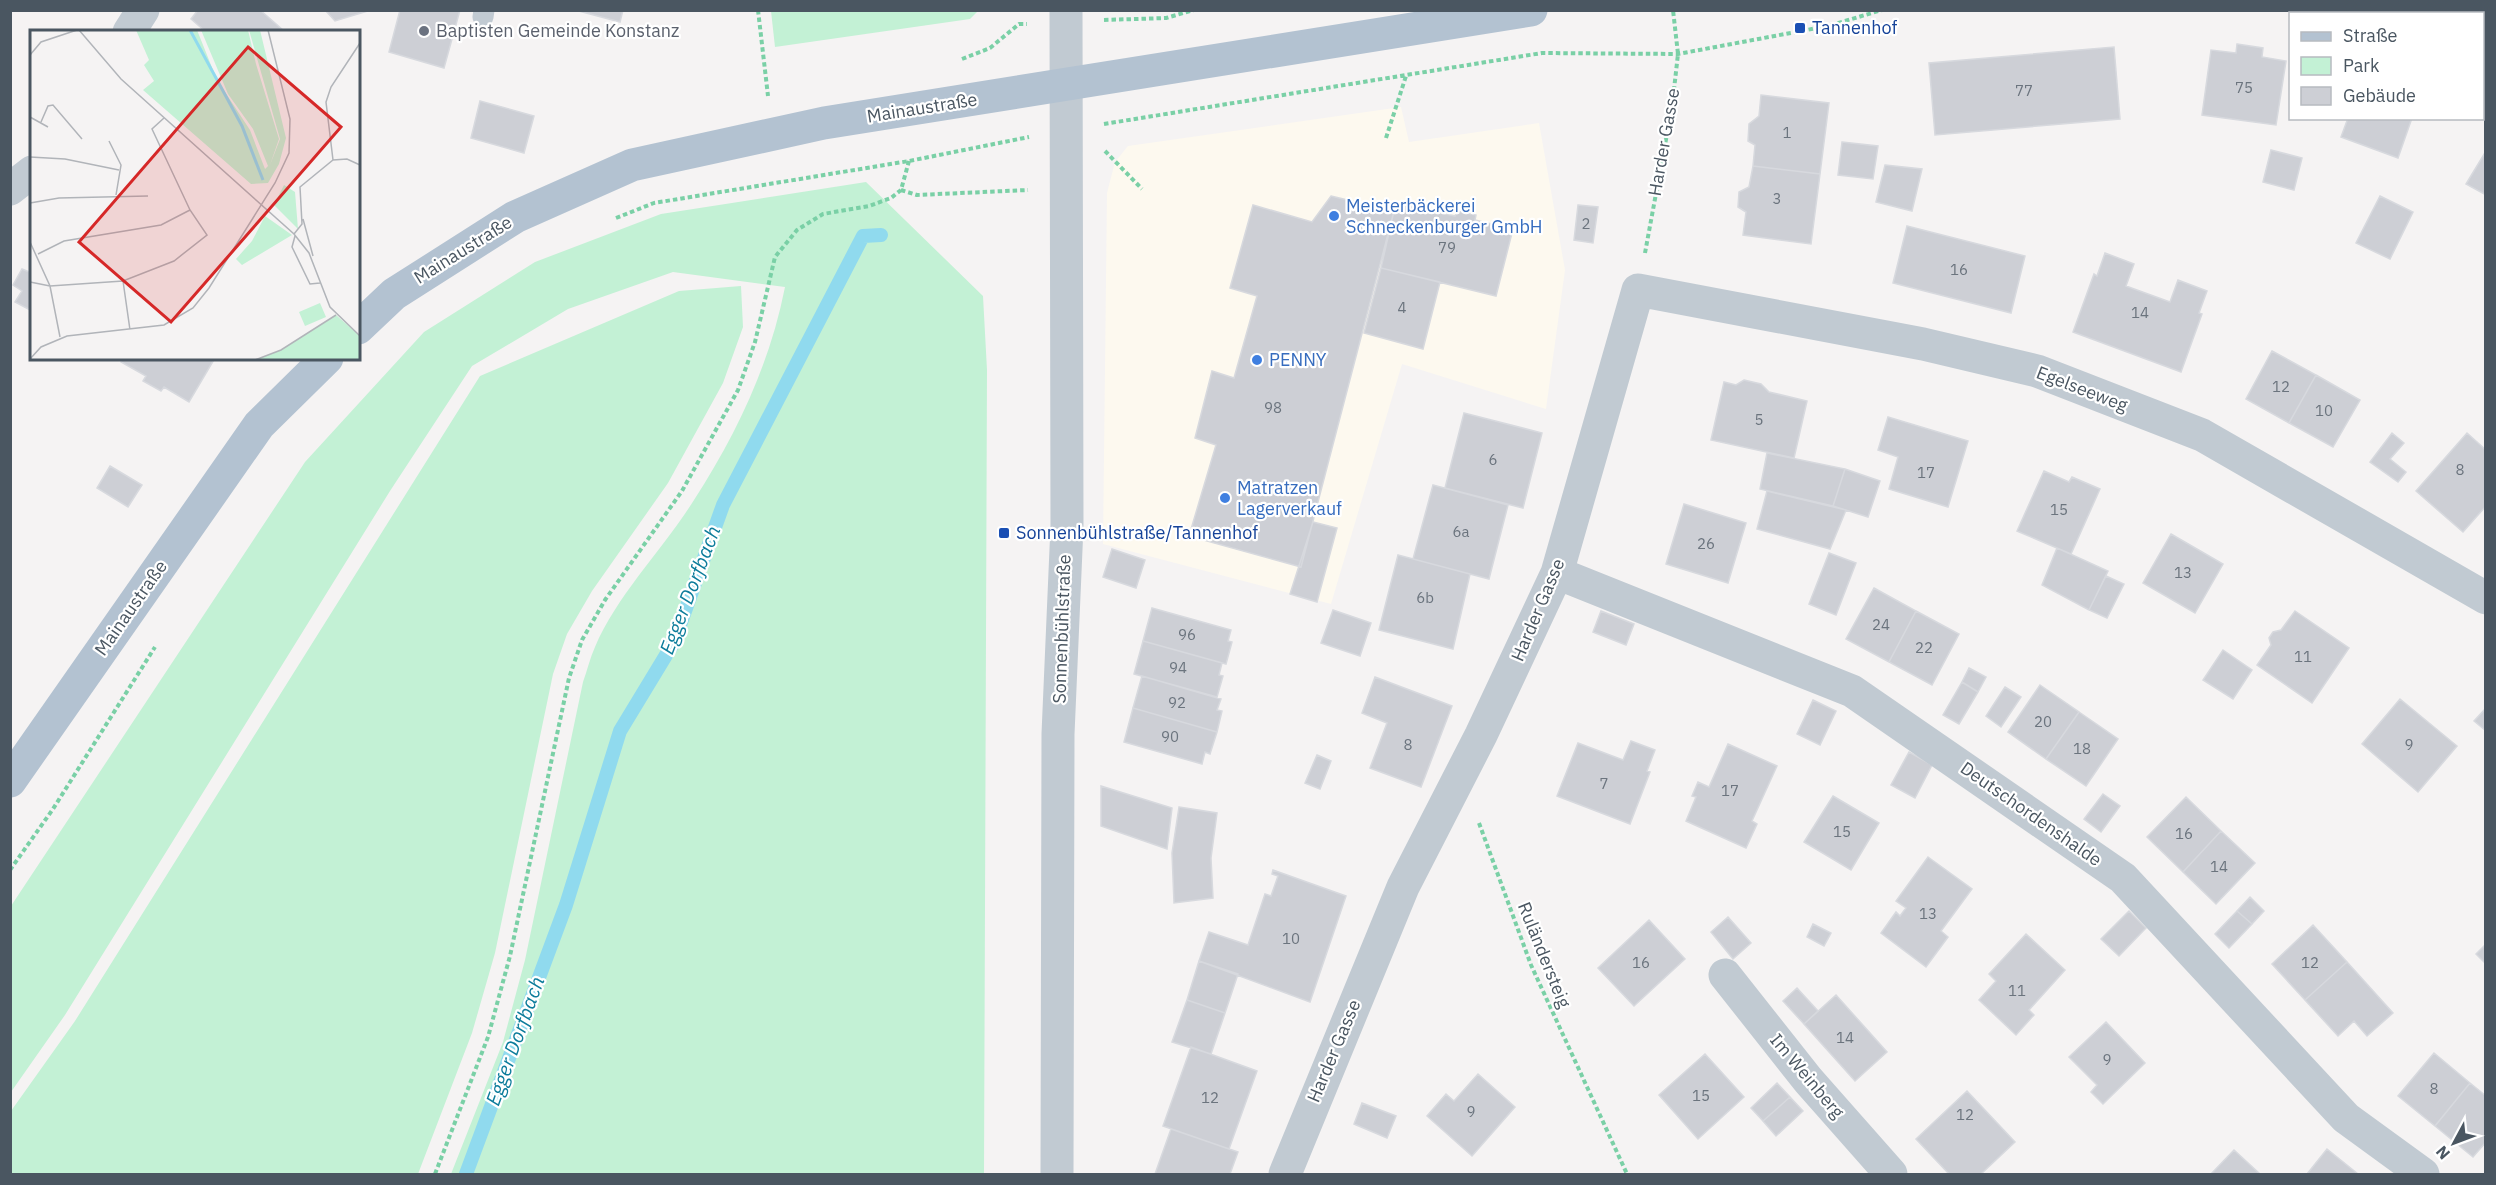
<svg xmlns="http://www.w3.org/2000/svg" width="2496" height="1185" font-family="'IBM Plex Sans',sans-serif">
  <rect width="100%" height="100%" fill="#f5f3f3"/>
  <path fill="#fdf9ef" d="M1401,107L1409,142L1539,123L1565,270L1546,409L1402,364L1331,604L1103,544L1107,193L1115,162L1128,146Z"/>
  <path fill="#c3f1d5" d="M771,11V10L978,11L970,19L775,47Z
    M866,182L983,296L987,370L984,1174H451L503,1042L525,960L583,682C587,671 590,658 595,647C617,595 664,548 694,500C736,435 770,364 785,287L673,272L568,309L472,366L390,491L65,1015L11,1092V906L305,462L424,332L535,262L661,214Z
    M741,286L743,327L723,383L668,483L592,591L567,634L553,674L495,953L472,1033L418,1174H11V1111L75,1021L480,376L679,291Z"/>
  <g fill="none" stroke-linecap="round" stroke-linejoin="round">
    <path stroke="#90daee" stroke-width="14" d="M466,1174L566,905L620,731L674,642L723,505L863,236L881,235"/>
  </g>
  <path fill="#cdcfd5" stroke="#d7d9de" stroke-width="1.5" d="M198,10H260L283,30L206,32L191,19Z
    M325,10H371L335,21Z
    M400,10H460L444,68L389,52Z
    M575,10H623L620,22Z
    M2237,44L2263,48L2262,57L2286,61L2276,125L2202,115L2211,50L2236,53Z
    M2114,47L2120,119L1935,135L1929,63Z
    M1761,95L1829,103L1820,174L1753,166L1755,145L1748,141L1749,124L1759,116Z
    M480,101L534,116L524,153L471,138Z
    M2348,118H2412L2398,158L2341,137Z
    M1842,142L1878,146L1873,179L1838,175Z
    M2271,150L2302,158L2294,190L2263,182Z
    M2486,151V195L2466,184Z
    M1885,165L1922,169L1912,211L1876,202Z
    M1753,166L1820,174L1811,244L1743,235L1746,212L1738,207L1739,192L1749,187Z
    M1331,196L1394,211L1301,567L1189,536L1216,445L1195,438L1212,371L1234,378L1257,296L1230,288L1253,205L1312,222Z
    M2380,196L2413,212L2390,259L2356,243Z
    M1396,202L1455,216L1457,211L1476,215L1475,220L1513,229L1496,296L1381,268Z
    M1578,205L1598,207L1593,243L1574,240Z
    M1907,226L2025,256L2011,313L1893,283Z
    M2105,253L2134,264L2126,286L2170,302L2178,280L2207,291L2199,313L2202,314L2181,372L2073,332L2094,274L2097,276Z
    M1381,268L1440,282L1423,349L1364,333Z
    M22,269L32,273V311L15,302L22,291L13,285Z
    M2272,351L2316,375L2289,423L2246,399Z
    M123,358H215L189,402L164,387L161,391L143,381L146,376L121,362Z
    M2316,375L2360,400L2333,447L2289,423Z
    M1744,380L1761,384L1769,392L1807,401L1794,458L1711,440L1724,382L1736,385Z
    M1464,413L1542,433L1523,508L1445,488Z
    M1888,417L1968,441L1948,507L1889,489L1898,457L1878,450Z
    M2392,433L2404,443L2390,459L2406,472L2398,482L2370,462Z
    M2467,433L2486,450V506L2463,532L2416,491Z
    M1767,453L1845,469L1833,506L1760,489Z
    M110,466L142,485L128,507L97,488Z
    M1845,469L1880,481L1868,517L1833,506Z
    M2044,471L2069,482L2072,477L2100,489L2071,554L2017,531Z
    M1433,485L1508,505L1489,579L1413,559Z
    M1767,491L1846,510L1830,549L1757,529Z
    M1684,504L1746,523L1728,583L1666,564Z
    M1313,522L1337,528L1317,602L1290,594Z
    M2171,534L2223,564L2195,613L2143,583Z
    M2057,548L2108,571L2089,610L2042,585Z
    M1112,549L1145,560L1136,588L1103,577Z
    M1829,553L1856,563L1836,615L1809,604Z
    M1398,555L1470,574L1453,649L1379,630Z
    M2106,576L2124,584L2107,618L2089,610Z
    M1874,588L1916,611L1889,662L1846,639Z
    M1152,608L1231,630L1228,641L1232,642L1226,664L1143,641Z
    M1333,610L1371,623L1360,656L1321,643Z
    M1601,611L1634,624L1626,645L1593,632Z
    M1916,611L1959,634L1932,685L1889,662Z
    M2295,611L2349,648L2312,703L2257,665L2271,645L2269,638L2273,632L2281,630Z
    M1143,641L1222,663L1219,675L1223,676L1217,697L1134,674Z
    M2223,650L2252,670L2233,699L2203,680Z
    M1969,668L1986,677L1978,692L1962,682Z
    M1142,676L1221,699L1217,710L1222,711L1217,732L1133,708Z
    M1375,677L1452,706L1421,787L1370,768L1387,723L1362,713Z
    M1962,682L1978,692L1959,724L1943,715Z
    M2040,685L2079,712L2046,759L2008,732Z
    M2005,687L2021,697L2001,727L1986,716Z
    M2400,699L2457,746L2418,792L2362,744Z
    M1813,700L1836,711L1820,745L1797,734Z
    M1133,708L1217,732L1210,754L1205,752L1202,764L1124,742Z
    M2486,708V731L2474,721Z
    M2079,712L2118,739L2086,786L2046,759Z
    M1631,741L1655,750L1647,771L1650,772L1630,824L1557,796L1578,743L1623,760Z
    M1728,744L1777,766L1752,821L1757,824L1746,848L1686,821L1696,797L1692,796L1698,782L1709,787Z
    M1909,752L1932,765L1915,798L1891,785Z
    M1317,755L1331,761L1320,789L1305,783Z
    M1101,786L1172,808L1167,849L1101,826Z
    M2103,794L2120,806L2101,832L2084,819Z
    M1833,796L1879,823L1851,870L1804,842Z
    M2186,797L2221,831L2183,872L2147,837Z
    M1179,807L1217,813L1211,858L1213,898L1174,903L1172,853Z
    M2221,831L2255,863L2216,904L2183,872Z
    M1928,857L1972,889L1941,931L1948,937L1926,967L1881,933L1896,912L1900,916L1906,908L1896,901Z
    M1273,870L1346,896L1310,1002L1199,961L1209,932L1248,945L1265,894L1271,896L1278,876L1272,874Z
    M2250,897L2264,911L2252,924L2237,911Z
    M2129,911L2146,928L2119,956L2101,939Z
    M2237,911L2252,924L2229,948L2215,934Z
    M1728,917L1751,943L1733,959L1711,932Z
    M1649,920L1685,959L1634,1006L1598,968Z
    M1813,924L1831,933L1824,946L1807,937Z
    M2313,925L2347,962L2305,1000L2272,964Z
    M2026,934L2065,970L2029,1010L2034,1015L2016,1035L1979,1000L1996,981L1989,974Z
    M2486,944V964L2476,954Z
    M1199,961L1238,974L1225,1013L1187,1000Z
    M2347,962L2393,1013L2367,1036L2354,1021L2338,1036L2305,1000Z
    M1797,988L1818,1011L1804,1024L1783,1001Z
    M1836,995L1887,1052L1855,1081L1804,1024Z
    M1187,1000L1225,1013L1211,1054L1172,1042Z
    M2106,1022L2145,1063L2103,1104L2091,1092L2097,1085L2069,1057Z
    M1191,1047L1257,1071L1229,1149L1163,1126Z
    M2434,1053L2470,1083L2435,1126L2398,1096Z
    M1705,1054L1744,1097L1698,1139L1659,1095Z
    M1478,1074L1515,1107L1472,1156L1427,1116L1446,1094L1454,1101Z
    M1777,1083L1790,1097L1763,1121L1751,1108Z
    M2470,1083L2486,1096V1142L2473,1157L2435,1126Z
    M1967,1091L2015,1142L1981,1174H1949L1916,1139Z
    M1790,1097L1803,1111L1776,1136L1763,1121Z
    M1362,1103L1396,1116L1387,1138L1354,1124Z
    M1171,1129L1238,1152L1230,1174H1155Z
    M2327,1149L2358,1174H2307Z
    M2234,1150L2260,1174H2211Z"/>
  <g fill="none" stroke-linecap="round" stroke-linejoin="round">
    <path stroke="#7ad0a6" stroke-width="4" stroke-dasharray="4.5 3" stroke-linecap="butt" d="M758,10L768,96
      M2455,10L2463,14
      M1104,20L1166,18L1194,10
      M2482,21L2486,22
      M962,59L990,48L1019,24H1027
      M1104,124L1542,53L1678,54L1828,26L1882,10
      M1386,138L1406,76
      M1105,151L1142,189
      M901,190L917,195L1028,190
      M616,218L654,203L909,161L1029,137
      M1645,253L1672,107L1678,54L1673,10
      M1479,823L1531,965L1627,1174
      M10,870L53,809L155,647
      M435,1174L488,1037L510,956L569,678L582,640L605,600L682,491L738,390L755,342L775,257L797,230L823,214L869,206L891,198L901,190L909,161"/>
    <path stroke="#c1cad2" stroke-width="21" d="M483,17L484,10"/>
    <path stroke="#c1cad2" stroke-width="33" d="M129,32L143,10
      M10,189L32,172
      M1557,573L1852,691L2123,878L2346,1118L2423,1174
      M1725,975L1808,1080L1891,1174
      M1057,1174L1058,734L1067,526L1066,10
      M1285,1174L1403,887L1481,735L1557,573L1638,290L1923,344L2037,371L2202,435L2486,598"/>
    <path stroke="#b3c2d1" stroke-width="33" d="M358,328L394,294L515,217L632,165L824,123L1531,10
      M10,781L259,425L327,358"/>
  </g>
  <g fill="#1a4fb4" stroke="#fff" stroke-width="2">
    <rect x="1794" y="22" width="12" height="12" rx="3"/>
    <rect x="998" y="527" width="12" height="12" rx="3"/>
  </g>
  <circle fill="#6b7280" stroke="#fff" stroke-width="2" cx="424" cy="31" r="6"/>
  <g fill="#3f7fe0" stroke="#fff" stroke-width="2">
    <circle cx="1334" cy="216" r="6"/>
    <circle cx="1257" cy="360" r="6"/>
    <circle cx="1225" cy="498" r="6"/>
  </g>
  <g text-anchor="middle" stroke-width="4.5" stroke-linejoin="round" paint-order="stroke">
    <g font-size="15" fill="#6b747e">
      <text x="2244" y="93">75</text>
      <text x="2024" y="96">77</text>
      <text x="1787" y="138">1</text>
      <text x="1777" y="204">3</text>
      <text x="1586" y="229">2</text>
      <text x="1447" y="253">79</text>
      <text x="1959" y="275">16</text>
      <text x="1402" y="313">4</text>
      <text x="2140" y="318">14</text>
      <text x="2281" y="392">12</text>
      <text x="1273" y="413">98</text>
      <text x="2324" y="416">10</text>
      <text x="1759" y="425">5</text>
      <text x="1493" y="465">6</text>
      <text x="2460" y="475">8</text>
      <text x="1926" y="478">17</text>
      <text x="2059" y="515">15</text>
      <text x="1461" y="537">6a</text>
      <text x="1706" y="549">26</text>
      <text x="2183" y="578">13</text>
      <text x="1425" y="603">6b</text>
      <text x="1881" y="630">24</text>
      <text x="1187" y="640">96</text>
      <text x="1924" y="653">22</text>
      <text x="2303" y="662">11</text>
      <text x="1178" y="673">94</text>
      <text x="1177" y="708">92</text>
      <text x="2043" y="727">20</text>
      <text x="1170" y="742">90</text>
      <text x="1408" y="750">8</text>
      <text x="2409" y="750">9</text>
      <text x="2082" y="754">18</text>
      <text x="1604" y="789">7</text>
      <text x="1730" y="796">17</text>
      <text x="1842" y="837">15</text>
      <text x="2184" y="839">16</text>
      <text x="2219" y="872">14</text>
      <text x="1928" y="919">13</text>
      <text x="1291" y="944">10</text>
      <text x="1641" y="968">16</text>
      <text x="2310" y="968">12</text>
      <text x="2017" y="996">11</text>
      <text x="1845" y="1043">14</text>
      <text x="2107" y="1065">9</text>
      <text x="2434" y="1094">8</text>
      <text x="1701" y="1101">15</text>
      <text x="1210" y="1103">12</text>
      <text x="1471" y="1117">9</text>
      <text x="1965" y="1120">12</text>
    </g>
    <g font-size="18" fill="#164399" stroke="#fff" text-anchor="start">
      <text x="1812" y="34">Tannenhof</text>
      <text x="1016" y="539">Sonnenbühlstraße/Tannenhof</text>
    </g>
    <g font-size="18" fill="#5b616d" stroke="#fff" text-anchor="start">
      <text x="436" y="37">Baptisten Gemeinde Konstanz</text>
    </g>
    <g font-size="18" fill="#4a5661" stroke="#fff">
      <text transform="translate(922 108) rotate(-9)" y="6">Mainaustraße</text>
      <text transform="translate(1664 142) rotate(-80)" y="6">Harder Gasse</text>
      <text transform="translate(463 250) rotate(-32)" y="6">Mainaustraße</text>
      <text transform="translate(2082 389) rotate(21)" y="6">Egelseeweg</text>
      <text transform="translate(131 608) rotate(-55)" y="6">Mainaustraße</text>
      <text transform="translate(1538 610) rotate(-67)" y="6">Harder Gasse</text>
      <text transform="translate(1062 629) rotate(-88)" y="6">Sonnenbühlstraße</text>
      <text transform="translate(2031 814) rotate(35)" y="6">Deutschordenshalde</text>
      <text transform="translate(1544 955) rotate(68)" y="6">Ruländersteig</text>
      <text transform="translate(1334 1051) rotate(-67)" y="6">Harder Gasse</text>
      <text transform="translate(1807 1076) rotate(50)" y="6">Im Weinberg</text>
    </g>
    <g font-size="18" fill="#366cbe" stroke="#fff" text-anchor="start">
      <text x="1346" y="212">Meisterbäckerei<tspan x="1346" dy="21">Schneckenburger GmbH</tspan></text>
      <text x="1269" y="366">PENNY</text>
      <text x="1237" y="494">Matratzen<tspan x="1237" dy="21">Lagerverkauf</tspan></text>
    </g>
    <g font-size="20" font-style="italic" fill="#0c7c9b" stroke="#fff">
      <text transform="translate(690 590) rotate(-69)" y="7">Egger Dorfbach</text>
      <text transform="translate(515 1041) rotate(-70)" y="7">Egger Dorfbach</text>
    </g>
  </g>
  <g transform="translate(30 30)">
    <rect width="330" height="330" fill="#f5f3f3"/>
    <path d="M106,0H167L187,50L220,100L235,139L238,136L223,99L198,64L171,0H218L226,34L249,109L240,135L250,109L219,0H230L256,108L249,134L238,153L221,154L113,60L124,51L114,35L119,30ZM254,155L265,162L268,199L244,175ZM235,186L262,205L212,235L206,229L222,211ZM290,273L296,287L275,296L269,282ZM306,285L330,306V330H225L251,320Z" fill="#c3f1d5"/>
    <path fill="none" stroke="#90daee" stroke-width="3" d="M160,0L212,96L233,150"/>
    <path fill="none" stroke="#b1b4b9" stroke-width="1.5" d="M49,0L91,49L264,204L279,223L300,277L330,306M0,25L11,12L47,0M0,87L18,97M11,92L18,76L23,75L52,109M79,111L91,135L86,165M0,127L35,129L89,140M303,130L296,72L301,57L330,13M0,173L29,168L118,166M273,189L283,226M264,204L272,194L270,157L303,130L317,129L330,135M265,206L262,217L280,254L290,253M0,212L20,256L30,307M8,224L34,211L131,195L160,180M93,251L100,300M0,252L20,256L93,251L144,231L177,205L160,180L122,99L134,88M0,329L11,317L37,306L134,295L163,278L179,258L245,153L259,123L260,89L238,0M225,330L251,320L306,285"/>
    <path fill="#d62828" fill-opacity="0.15" stroke="#d62828" stroke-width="3" d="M218,17L311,97L141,292L49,212Z"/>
    <rect width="330" height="330" fill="none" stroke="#4a5661" stroke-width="3"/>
  </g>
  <rect width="2496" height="1185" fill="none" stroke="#4a5661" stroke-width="24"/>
  <rect x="2289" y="12" width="195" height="108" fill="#ffffff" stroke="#b7bbc0" stroke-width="1.5"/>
  <rect x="2301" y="32" width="30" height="9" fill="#b3c2d1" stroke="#b7bbc0" stroke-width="1.5"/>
  <text x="2343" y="42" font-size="18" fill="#4a5661">Straße</text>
  <rect x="2301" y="57" width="30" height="18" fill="#c3f1d5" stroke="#b7bbc0" stroke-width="1.5"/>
  <text x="2343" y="72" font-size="18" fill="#4a5661">Park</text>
  <rect x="2301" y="87" width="30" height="18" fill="#cdcfd5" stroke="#b7bbc0" stroke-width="1.5"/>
  <text x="2343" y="102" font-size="18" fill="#4a5661">Gebäude</text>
  <g transform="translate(2454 1143) rotate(229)" stroke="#ffffff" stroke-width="4.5" paint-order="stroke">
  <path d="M0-4.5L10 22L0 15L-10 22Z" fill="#4a5661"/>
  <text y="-9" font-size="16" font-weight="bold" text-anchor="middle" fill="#4a5661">N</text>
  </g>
</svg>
